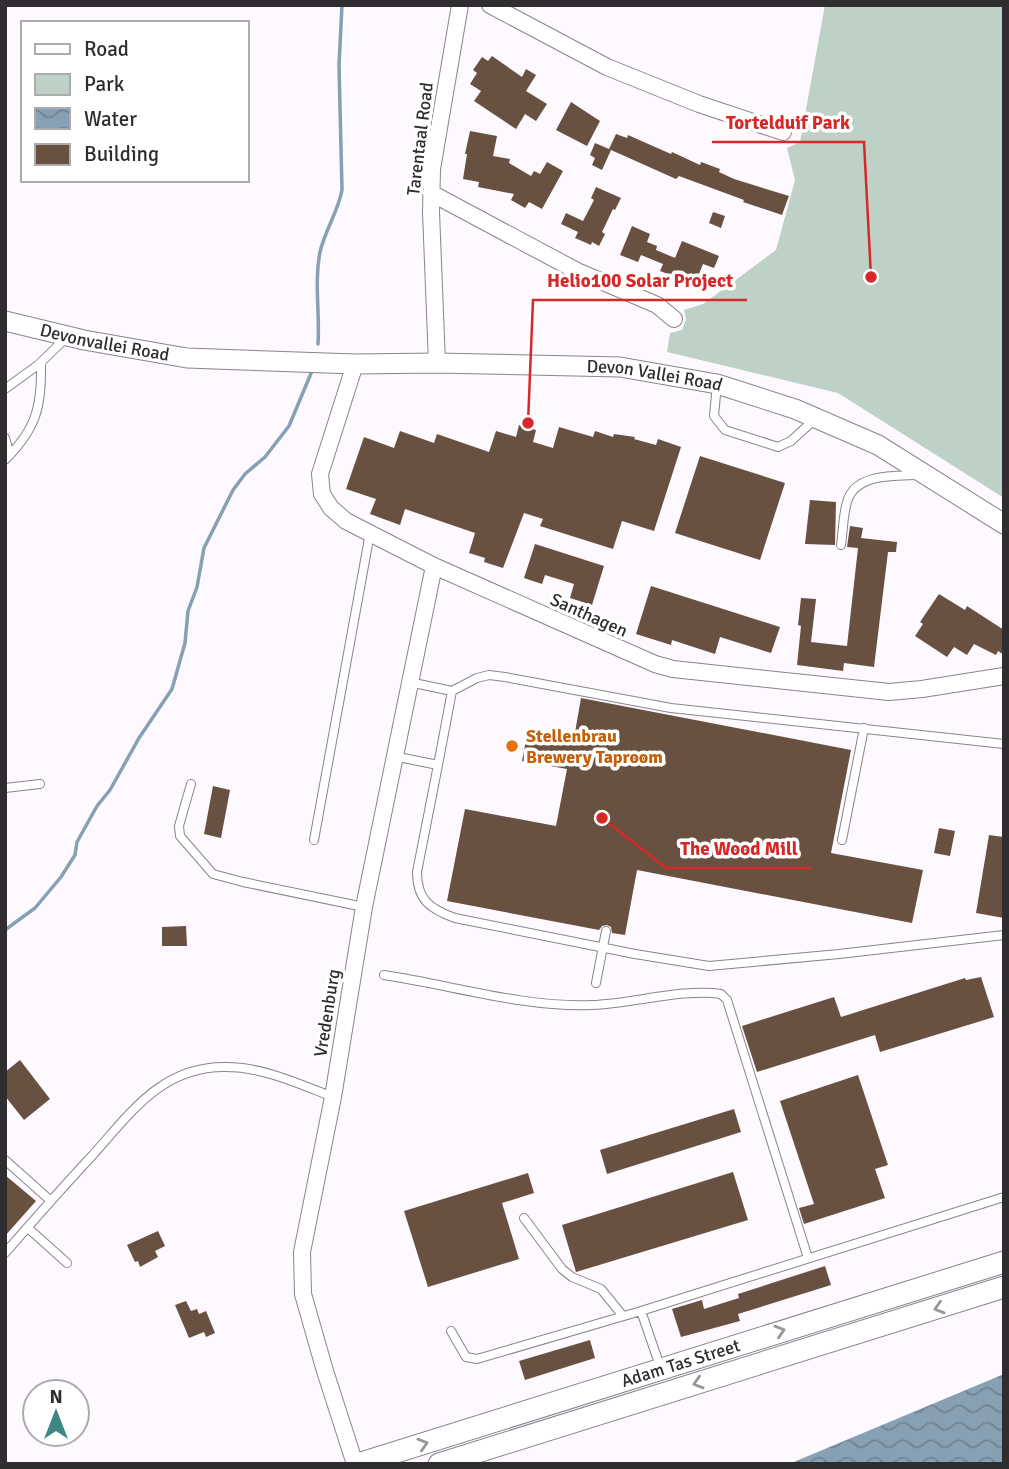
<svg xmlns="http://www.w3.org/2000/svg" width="1009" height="1469" font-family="Signika,sans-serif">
  <defs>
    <pattern id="water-waves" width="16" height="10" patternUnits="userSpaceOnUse" patternTransform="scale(1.75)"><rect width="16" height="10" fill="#87a0b4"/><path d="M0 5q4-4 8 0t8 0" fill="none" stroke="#6f8393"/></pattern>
  </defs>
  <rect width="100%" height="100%" fill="#fdf9ff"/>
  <path fill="#bed1c6" d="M825,5H1004V498L838,393L667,352L670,333L682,330L686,319L684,310L703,304L776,250L795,180L787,148L800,142Z"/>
  <path fill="url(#water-waves)" d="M1004,1374V1464H789Z"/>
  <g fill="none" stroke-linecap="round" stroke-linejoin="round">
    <path stroke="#87a0b4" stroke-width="3.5" d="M318,344C320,313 314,282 320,252C325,230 338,212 342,190L339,65L342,5
      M5,930L35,908L61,877L75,855L77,842L97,806L110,790L139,738L172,689L185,643L188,611L197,587L204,548L233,490L245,474L265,457L289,426L312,371"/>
  </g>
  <path fill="#685140" d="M492,56L522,77L526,69L536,75L526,91L547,104L536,121L525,114L516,129L474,101L481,91L470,84L477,73L473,70L482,57L488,61Z
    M571,102L600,121L587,146L556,130Z
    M470,131L497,136L493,156L510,159L509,163L531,176L534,171L540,174L547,162L563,171L542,209L529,202L525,208L511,200L514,194L478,187L479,182L463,179L467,154H465Z
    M616,134L627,138L628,135L671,154L672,152L700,165L701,162L720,169L719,172L734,179L789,196L782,215L743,202L744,200L679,176L676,179L611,150L602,170L592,165L595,158L590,155L595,143L609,149Z
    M596,187L621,198L615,210L613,209L602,232L605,234L599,246L592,242L591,245L575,238L578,232L561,224L566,213L583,221L594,200L591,198Z
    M713,212L725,216L721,228L709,223Z
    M632,226L650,234L647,242L657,246L656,250L675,258L682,241L719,256L714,268L703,264L695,284L660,271L663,264L641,255L638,262L620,255Z
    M519,425L536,430L533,442L553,448L559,427L593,437L595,431L613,437L614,434L635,437L634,439L656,445L658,439L681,447L654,531L622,521L613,549L540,526L543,519L524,513L503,568L484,562L485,558L469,553L475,533L405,509L400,525L370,514L376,499L346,489L364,437L394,448L400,431L434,443L437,434L489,452L496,431L516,437Z
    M700,456L785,483L760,560L675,533Z
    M810,500L836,502L835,545L805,544Z
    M850,526L863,528L861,538L897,542L896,552H888L874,667L844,663L843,671L797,665L801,626L798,625L801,598L816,599L811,642L847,646L858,548L847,547Z
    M535,544L604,566L592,605L570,598L574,584L545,575L542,584L524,578Z
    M651,586L780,627L771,653L720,637L715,654L672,640L671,645L636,634Z
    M939,594L965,610L967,606L1004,630V655L998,651L996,655L974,644L967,655L954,647L947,657L915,636L923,624L920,622Z
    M581,698L851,750L831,853L923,870L912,923L637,870L625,935L612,933L611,927L607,925L602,926L599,930L447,901L465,809L556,826L567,769L522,761L528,730L574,738Z
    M213,786L230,790L221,838L204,834Z
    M939,828L955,831L950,856L934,853Z
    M989,835L1004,837V918L976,913Z
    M186,926L187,946H162V927Z
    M981,977L994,1017L880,1052L875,1035L757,1072L742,1026L834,997L841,1017L965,978L966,980Z
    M20,1060L50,1099L24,1120L5,1096V1072Z
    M858,1075L888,1165L875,1169L885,1198L804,1224L799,1208L814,1204L780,1101Z
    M734,1109L741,1132L607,1174L600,1150Z
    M733,1172L748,1220L576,1272L562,1225Z
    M528,1173L534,1193L502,1203L519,1259L428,1287L404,1211Z
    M5,1175L36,1201L5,1236Z
    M158,1231L165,1246L155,1251L158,1257L140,1267L138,1261L135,1262L127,1245Z
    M825,1266L831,1285L738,1314L740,1321L681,1337L672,1309L702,1300L704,1309L739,1298L738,1294Z
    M186,1301L191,1311L197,1309L199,1314L206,1311L215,1333L206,1337L204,1332L189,1338L175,1305Z
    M590,1340L595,1358L525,1380L519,1361Z"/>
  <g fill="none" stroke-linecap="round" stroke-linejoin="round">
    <g stroke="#89848d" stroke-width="10">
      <path id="service" d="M717,384L714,416L725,430L778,447L791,441L816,418
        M5,389L38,365L67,337
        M5,438L10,455
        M5,460C37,428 42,406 41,362
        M841,545C843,531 843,516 847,502C855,473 895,476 918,475
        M409,682L452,691
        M393,756L438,765L417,872C417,900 430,909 455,918L635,954L709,966L839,954L1004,935
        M438,765L452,691L477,678L489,675L505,677L671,708L1004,744
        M191,784L179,826L180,836L213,874L243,882L364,907
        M5,788L40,784
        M314,840L370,533
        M842,840L864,728
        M384,975C451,985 525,1008 592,1005C630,1004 685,988 721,994L727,1000L808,1258
        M596,983L606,931
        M5,1160L51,1201
        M524,1218L562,1269L572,1277L601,1289L623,1316
        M28,1228L67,1263
        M5,1253C33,1221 61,1189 90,1158C130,1114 161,1066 226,1067C263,1067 299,1084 333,1097
        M641,1311L661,1369
        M451,1331L466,1357L477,1359L641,1311L1004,1197"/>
    </g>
    <g stroke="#89848d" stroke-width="18">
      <path id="minor" d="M490,5L607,67L699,104L783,132
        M431,193L577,271L657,305L674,319
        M437,363L431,212L432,169L460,5
        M355,364L320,474L322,494L331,508L346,521L434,566L655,664L673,669L889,692L922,689L1004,676
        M355,1464L325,1371L303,1294L302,1252L333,1097L364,907L434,566"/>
    </g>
    <g stroke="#89848d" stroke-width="21">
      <g id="tertiary">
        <path id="s1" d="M5,321L84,340L187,358L355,364L437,363L620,367L717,384L795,409L878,445L1004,524"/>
      </g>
    </g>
    <g stroke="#89848d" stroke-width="23">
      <g id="secondary">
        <path id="s2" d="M358,1464L1004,1262"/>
        <path d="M439,1464L1004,1287"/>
      </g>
    </g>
    <use href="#service" stroke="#fff" stroke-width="8"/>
    <use href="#minor" stroke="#fff" stroke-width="16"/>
    <use href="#tertiary" stroke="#fff" stroke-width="19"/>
    <use href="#secondary" stroke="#fff" stroke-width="21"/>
  </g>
  <defs><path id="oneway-chevron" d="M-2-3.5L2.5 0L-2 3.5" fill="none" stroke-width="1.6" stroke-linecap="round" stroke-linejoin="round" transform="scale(1.75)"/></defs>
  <g stroke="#989698">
    <use href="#oneway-chevron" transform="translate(939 1308) rotate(163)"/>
    <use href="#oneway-chevron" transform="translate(780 1331) rotate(-17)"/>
    <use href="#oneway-chevron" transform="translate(698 1383) rotate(163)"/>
    <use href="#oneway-chevron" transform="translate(423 1444) rotate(-17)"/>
  </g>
  <circle fill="#e8710a" stroke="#fff" stroke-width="2.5" cx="512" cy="746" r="7"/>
  <g text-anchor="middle" stroke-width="7" stroke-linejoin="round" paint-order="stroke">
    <g font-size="18" fill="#302d31" stroke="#fff">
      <text transform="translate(420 139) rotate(-83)" y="6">Tarentaal Road</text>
      <text dy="6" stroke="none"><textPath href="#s1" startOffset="102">Devonvallei Road</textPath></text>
      <text dy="6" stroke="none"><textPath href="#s1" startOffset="654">Devon Vallei Road</textPath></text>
      <text transform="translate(589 615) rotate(24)" y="6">Santhagen</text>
      <text transform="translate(327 1013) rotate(-81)" y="6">Vredenburg</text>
      <text dy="6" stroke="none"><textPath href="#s2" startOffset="338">Adam Tas Street</textPath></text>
    </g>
    <g font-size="18" font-weight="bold" fill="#c56008" stroke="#fff" text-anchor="start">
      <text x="526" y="742">Stellenbrau<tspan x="526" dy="21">Brewery Taproom</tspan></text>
    </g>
  </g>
  <path fill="none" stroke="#d62828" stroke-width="2.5" d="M871 277L864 142H712M528 423L533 300H747M602 818L666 868H812"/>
  <g fill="#d62828" stroke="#fff" stroke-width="2.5">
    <circle cx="871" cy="277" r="7"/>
    <circle cx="528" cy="423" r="7"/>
    <circle cx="602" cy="818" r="7"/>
  </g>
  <g font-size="19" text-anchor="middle" font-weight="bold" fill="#d62828" stroke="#fff" stroke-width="7" stroke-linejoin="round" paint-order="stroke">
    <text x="788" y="129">Tortelduif Park</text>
    <text x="640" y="287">Helio100 Solar Project</text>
    <text x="739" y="855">The Wood Mill</text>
  </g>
  <rect width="1009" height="1469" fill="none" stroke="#302d31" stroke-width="14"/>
  <rect x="21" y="21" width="228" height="161" fill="#ffffff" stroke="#acabad" stroke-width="2"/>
  <rect x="35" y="44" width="35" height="10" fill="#ffffff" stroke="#acabad" stroke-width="2"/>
  <text x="84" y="56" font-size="21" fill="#302d31">Road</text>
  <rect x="35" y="74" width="35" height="21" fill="#bed1c6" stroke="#acabad" stroke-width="2"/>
  <text x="84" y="91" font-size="21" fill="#302d31">Park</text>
  <rect x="35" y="108" width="35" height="21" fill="url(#water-waves)" stroke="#acabad" stroke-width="2"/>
  <text x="84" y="126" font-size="21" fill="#302d31">Water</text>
  <rect x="35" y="144" width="35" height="21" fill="#685140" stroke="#acabad" stroke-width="2"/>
  <text x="84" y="161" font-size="21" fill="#302d31">Building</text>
  <g transform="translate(56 1413)"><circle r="33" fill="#ffffff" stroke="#acabad" stroke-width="2"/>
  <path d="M0-5L12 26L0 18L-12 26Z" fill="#3e8684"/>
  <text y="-10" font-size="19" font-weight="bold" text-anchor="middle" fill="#302d31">N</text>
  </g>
</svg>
